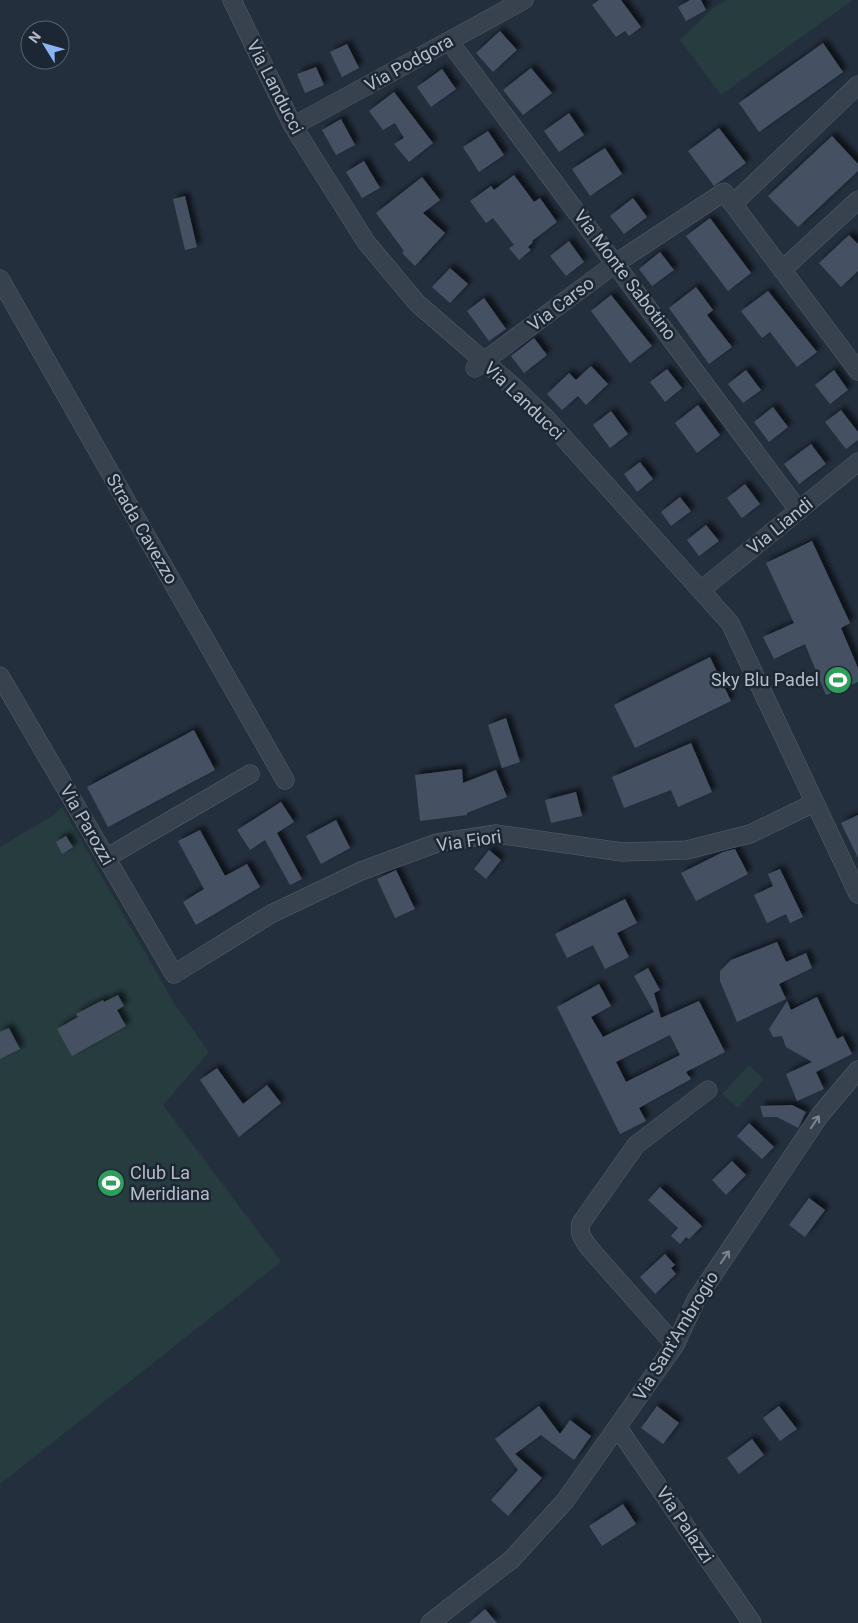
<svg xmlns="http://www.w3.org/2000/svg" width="858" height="1623" font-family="Roboto,sans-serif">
  <defs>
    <filter id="shadow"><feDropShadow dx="4.5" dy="-4.5" stdDeviation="2.5" flood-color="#0009"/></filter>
  </defs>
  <rect width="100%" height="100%" fill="#242f3e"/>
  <path fill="#263c3f" d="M727,0H853L721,95L680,40L713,8Z
    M62,807L174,1003L209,1052L163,1105L281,1262L0,1484V847L55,814Z
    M749,1065L764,1079L738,1108L722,1094Z"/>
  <path fill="#455162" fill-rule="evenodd" filter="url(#shadow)" d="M599,0H621L641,27L629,36L625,31L616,37L592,5Z
    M690,0H701L706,10L686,21L678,7Z
    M500,31L517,50L493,72L476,53Z
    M823,43L843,72L759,132L739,103Z
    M347,44L359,68L342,77L330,52Z
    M316,67L324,85L305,93L297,74Z
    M531,68L552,93L523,115L503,90Z
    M442,69L456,89L431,107L417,87Z
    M394,92L433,143L409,162L394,144L404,138L395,123L383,130L369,111Z
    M569,113L584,135L559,152L544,131Z
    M341,119L355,145L336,155L322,130Z
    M719,128L746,163L714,186L688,151Z
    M488,131L504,155L479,172L463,147Z
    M832,136L858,164V171L798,227L768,196Z
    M605,148L622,174L590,196L572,169Z
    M364,161L380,188L362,198L346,172Z
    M514,175L534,202L540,198L557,222L532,241L533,242L528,247L531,250L519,260L509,248L514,245L493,218L486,223L470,201L491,186L494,190Z
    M422,177L440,200L423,213L445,233L415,266L402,253L404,251L376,213Z
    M185,196L197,247L185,250L173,199Z
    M633,198L647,217L624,234L610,216Z
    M710,218L751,273L728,291L686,236Z
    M849,235L858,244V271L841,287L819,263Z
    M569,241L584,262L566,276L550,256Z
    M660,252L674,270L652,286L639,269Z
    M450,268L468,284L450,303L432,287Z
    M696,287L713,310L707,315L732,347L709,364L669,308Z
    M768,291L817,352L797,367L770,332L762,338L741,311Z
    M611,295L652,346L630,363L591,311Z
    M484,298L506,329L489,341L467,311Z
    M534,338L547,355L524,373L511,356Z
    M591,366L608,384L586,405L578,396L562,410L547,394L569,373L576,380Z
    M667,369L682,388L665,402L650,382Z
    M746,370L761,390L743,403L728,384Z
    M834,370L848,390L830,404L815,385Z
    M698,405L720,435L697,453L675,423Z
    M773,407L788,427L769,442L754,422Z
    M841,410L858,432V440L846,449L825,422Z
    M611,411L628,434L610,448L593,425Z
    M811,444L826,464L799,484L784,464Z
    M640,462L653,479L637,492L624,474Z
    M745,484L760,504L742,518L727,498Z
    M680,497L691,511L671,526L661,512Z
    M706,525L719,541L699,556L687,540Z
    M812,541L850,623L841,628L858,668V682L826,695L805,644L774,659L763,637L794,623L766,563Z
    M710,657L731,701L635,748L614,705Z
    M506,718L520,762L502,768L488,725Z
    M194,730L215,770L108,827L87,787Z
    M691,743L712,792L678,807L671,790L624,808L612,777Z
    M462,769L463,783L496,770L507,797L467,813V815L420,821L415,775Z
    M576,792L582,816L551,823L545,800Z
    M281,802L294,822L277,833L302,879L290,885L265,840L250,850L237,830Z
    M858,815V858L841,823Z
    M336,820L350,848L321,864L306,836Z
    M200,830L225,876L247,864L260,887L196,925L183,902L204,889L178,841Z
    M66,836L73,847L62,854L56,842Z
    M735,849L748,874L696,901L681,873L723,852Z
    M489,850L501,860L486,879L474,869Z
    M780,869L803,917L790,923L786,914L767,923L754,895L773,886L768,874Z
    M396,870L415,909L395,918L377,879Z
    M625,899L637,923L617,933L629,957L605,969L593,945L567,958L555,934Z
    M777,942L786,962L806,953L812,968L779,984L786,999L737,1022L720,981V971L731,960Z
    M648,968L660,990L654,993L661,1018L699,1001L725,1052L686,1072L691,1079L639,1108L646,1121L620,1134L557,1007L599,984L611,1006L591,1017L603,1037L654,1012L634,976ZM670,1035L680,1055L626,1082L616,1062Z
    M118,995L124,1006L117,1010L126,1026L72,1056L57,1029L78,1017L76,1014L103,1000L104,1002Z
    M817,997L837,1039L843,1036L852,1054L816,1072L824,1089L797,1101L786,1074L812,1062L786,1047L782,1036L773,1037L769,1029L787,1001L791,1010Z
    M9,1028L20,1049L0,1059V1032Z
    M217,1068L243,1104L267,1085L281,1103L239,1137L200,1080Z
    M792,1105L806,1112L798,1128L777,1117H763L760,1106Z
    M749,1123L774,1147L762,1159L737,1136Z
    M732,1161L746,1175L726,1195L712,1180Z
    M660,1187L702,1226L689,1239L686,1237L680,1244L671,1236L678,1228L648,1200Z
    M809,1198L825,1210L805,1237L789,1225Z
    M665,1254L675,1265L671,1268L676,1274L655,1294L640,1277Z
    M539,1406L560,1434L570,1420L591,1436L574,1460L541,1435L515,1454L542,1478L508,1516L491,1500L518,1470L495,1439Z
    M657,1406L679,1423L663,1444L641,1428Z
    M779,1406L797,1429L780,1441L763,1418Z
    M752,1439L764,1455L739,1474L727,1458Z
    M623,1504L636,1524L602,1546L589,1526Z
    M485,1609L497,1623H469Z"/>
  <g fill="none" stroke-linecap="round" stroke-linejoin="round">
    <g stroke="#565f6c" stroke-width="19">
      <path id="minor" d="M232,0L293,126L366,242L417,303L516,389L545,417L730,623L858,894
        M449,41L799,511
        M293,126L524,0
        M733,204L858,85
        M782,270L858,200
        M0,279L285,780
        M475,368L616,263L724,192L858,371
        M701,590L858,462
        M0,676L174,974L271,914L361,871L437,843L496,834L622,852L687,850L750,834L814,803
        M106,858L250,774
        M675,1345L591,1250C584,1241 578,1234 581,1223L636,1145L708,1090
        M618,1428L752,1623
        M430,1623L511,1560L565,1501L675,1345L696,1300L820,1115L858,1070"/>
    </g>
    <use href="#minor" stroke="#38414e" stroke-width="18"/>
  </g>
  <defs><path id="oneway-shaft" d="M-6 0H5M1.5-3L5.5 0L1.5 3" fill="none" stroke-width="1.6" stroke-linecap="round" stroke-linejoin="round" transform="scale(1.25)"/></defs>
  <g stroke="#7c8592">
    <use href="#oneway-shaft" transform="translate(815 1122) rotate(-56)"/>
    <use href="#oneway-shaft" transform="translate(725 1257) rotate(-56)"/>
  </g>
  <defs>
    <g id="stadium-disc" transform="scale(1.4375)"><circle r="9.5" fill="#2e9e5b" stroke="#1d2633"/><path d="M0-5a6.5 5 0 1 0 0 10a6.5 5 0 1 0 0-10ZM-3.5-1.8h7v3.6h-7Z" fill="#fff"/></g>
  </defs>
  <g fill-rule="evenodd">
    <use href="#stadium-disc" x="838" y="680"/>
    <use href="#stadium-disc" x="111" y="1183"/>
  </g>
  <g text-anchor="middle" stroke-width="5" stroke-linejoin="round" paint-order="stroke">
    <g font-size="18" fill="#b4bcc9" stroke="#1d2633">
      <text transform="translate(409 63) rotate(-29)" y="6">Via Podgora</text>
      <text transform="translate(275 87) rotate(63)" y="6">Via Landucci</text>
      <text transform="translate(625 275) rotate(53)" y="6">Via Monte Sabotino</text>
      <text transform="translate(561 304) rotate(-37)" y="6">Via Carso</text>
      <text transform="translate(524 401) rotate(44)" y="6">Via Landucci</text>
      <text transform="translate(780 526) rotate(-39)" y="6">Via Liandi</text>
      <text transform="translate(142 529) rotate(60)" y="6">Strada Cavezzo</text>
      <text transform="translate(87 825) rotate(60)" y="6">Via Parozzi</text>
      <text transform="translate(469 841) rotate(-8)" y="6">Via Fiori</text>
      <text transform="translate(676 1336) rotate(-59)" y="6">Via Sant'Ambrogio</text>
      <text transform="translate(685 1525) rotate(56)" y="6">Via Palazzi</text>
    </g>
    <g font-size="18" fill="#b4bcc9" stroke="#1d2633" text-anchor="end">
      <text x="819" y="686">Sky Blu Padel</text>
      <text x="130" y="1179" text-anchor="start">Club La<tspan x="130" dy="21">Meridiana</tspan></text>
    </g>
  </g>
  <g transform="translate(45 45) rotate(307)"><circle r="24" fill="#1d2633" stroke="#59626f"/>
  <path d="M0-4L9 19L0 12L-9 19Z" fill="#8ab4f8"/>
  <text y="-8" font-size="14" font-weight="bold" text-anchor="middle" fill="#b4bcc9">N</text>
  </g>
</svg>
